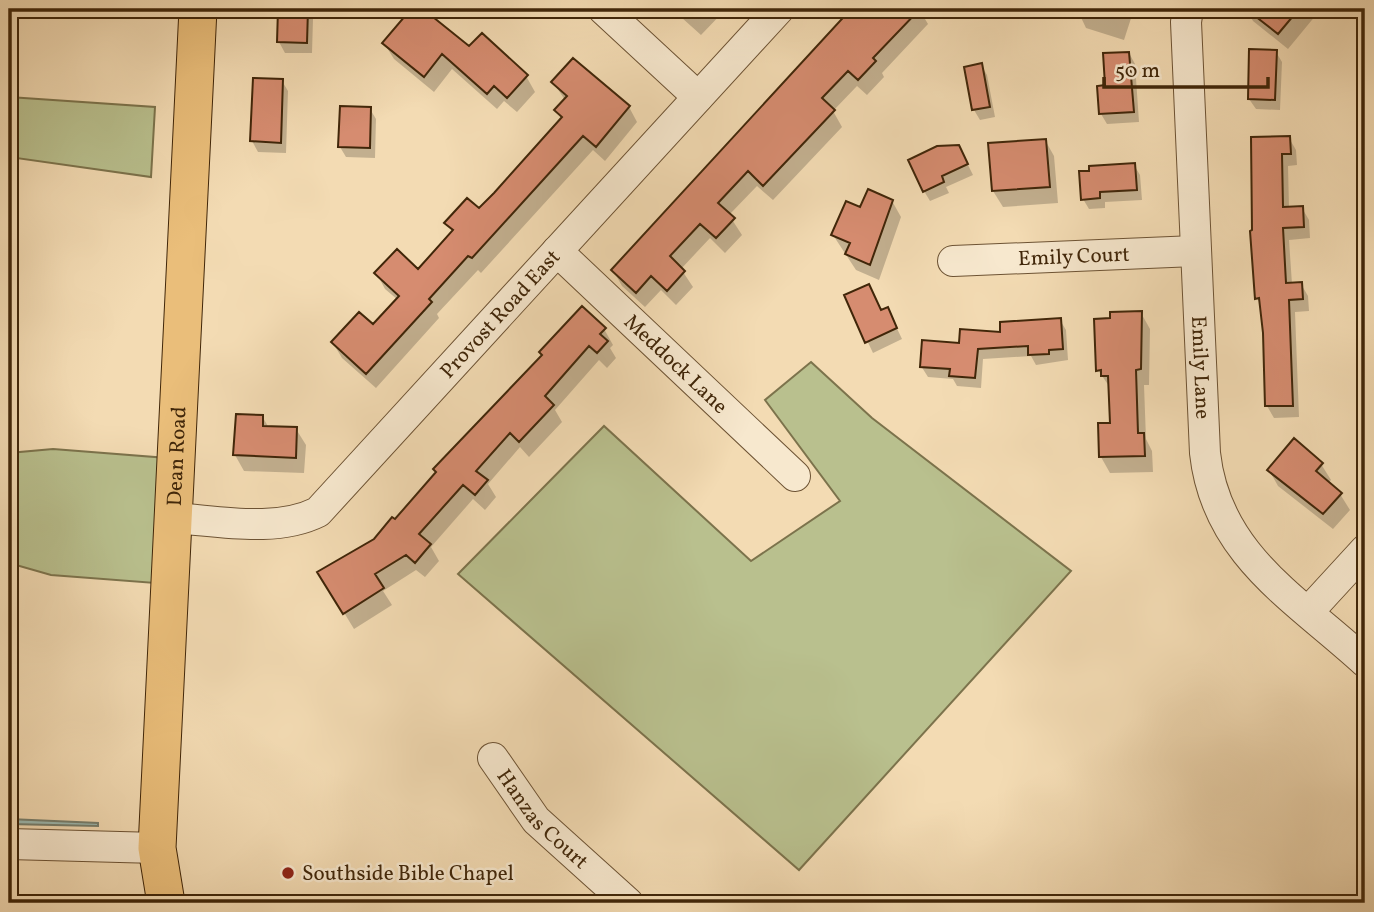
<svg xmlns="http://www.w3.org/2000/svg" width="1374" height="912" font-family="Vollkorn,serif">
  <rect width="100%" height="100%" fill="#f3dbb3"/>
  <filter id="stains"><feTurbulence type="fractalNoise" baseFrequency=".00286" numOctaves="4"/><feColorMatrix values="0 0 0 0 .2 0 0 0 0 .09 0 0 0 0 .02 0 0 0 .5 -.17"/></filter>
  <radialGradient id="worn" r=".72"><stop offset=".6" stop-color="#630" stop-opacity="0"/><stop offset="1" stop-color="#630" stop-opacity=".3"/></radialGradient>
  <path fill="#b9c08e" stroke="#7c734c" stroke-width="2" d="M9,97L155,107L151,177L9,157Z
    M811,362L872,418L1071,571L799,870L458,574L604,426L751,561L840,501L765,400Z
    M53,449L167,458L155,583L51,575L9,563V453Z"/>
  <path fill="#9cbab2" stroke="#777f6e" stroke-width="2" d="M9,819L98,823V826L9,824Z"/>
  <path fill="#0003" d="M280,9H307L313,19L312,53H285L279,42Z
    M413,9H421L470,49L526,76L535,92L517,112L504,101L497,109L452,69L434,92L394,59L384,43Z
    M672,9H726L701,35Z
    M853,9H919L928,24L882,73L884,77L867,95L857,86L833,111L842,127L773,200L757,186L729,215L742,235L725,253L710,238L681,269L693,287L676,305L661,290L645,307L622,286L613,270Z
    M1077,9H1134L1124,40L1086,28Z
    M1246,9H1321L1288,49L1253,21Z
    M1276,52L1282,62L1280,110L1256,109L1249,99Z
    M1129,53L1135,64L1139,122L1107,124L1101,114L1107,87Z
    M981,65L987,75L995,117L980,120L974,110L966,68Z
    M282,81L288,91L286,153L258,152L252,141Z
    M553,82L629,107L637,122L605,161L593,150L481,273L478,270L437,314L439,318L376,388L342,358L333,343L373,327L398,300L385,289L377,274L419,271L453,233L447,223L479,211L562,120L556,110L565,100Z
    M370,109L376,119L375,158L346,157L340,147Z
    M1289,138L1296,150L1297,165L1288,166L1289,208H1302L1309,220L1310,238L1289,240L1292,284H1301L1308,296L1309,311L1295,312L1299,417L1274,418L1267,406L1262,306L1257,298L1253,139Z
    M1045,140L1054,156L1058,203L1003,207L993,191L990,144Z
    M964,157L973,175L946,187L949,193L930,201L924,191Z
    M1134,165L1140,175L1142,200L1105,202V208L1089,209L1083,199L1081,172Z
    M892,201L901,217L879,280L856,270L833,235Z
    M846,296L893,320L902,339L873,353Z
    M1141,313L1150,329L1149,385H1144L1146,439L1152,451L1153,472L1110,473L1101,457L1111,425L1109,386L1098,370Z
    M1060,320L1066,330L1068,360L1036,365L1031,356L983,359L981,388L957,386L953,379L928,377L921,366L960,345Z
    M604,329L613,345L610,348L616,358L607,368L599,360L555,410L562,422L529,457L520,447L488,484L496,497L485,510L473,499L431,547L439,561L425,577L416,570L383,591L392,605L354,629L329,588L395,522Z
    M1365,404V438L1357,423Z
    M262,416L269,428L296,429L306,445L304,473L244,471L235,455Z
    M1321,464L1331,480L1328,483L1340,494L1350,510L1333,529L1278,486L1269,470Z"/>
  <path fill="#d68c70" stroke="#402609" stroke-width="2" d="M278,9H308L307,43L277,42Z
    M411,9H423L469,46L482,33L528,75L507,98L494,86L487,94L442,54L424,77L382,43Z
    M851,9H920L873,58L876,61L858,80L848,71L822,98L835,110L763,186L748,171L718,203L735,218L716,238L700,224L670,256L685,271L667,291L651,276L636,293L611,270Z
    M1246,9H1299L1278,34Z
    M1249,49L1277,50L1275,100L1248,99Z
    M1129,52L1134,112L1099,114L1097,86L1105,85L1103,53Z
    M573,58L630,106L596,147L583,136L472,258L468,256L429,299L432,302L366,374L331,342L359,312L373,324L399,296L374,273L397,249L418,269L453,230L444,223L467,198L479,208L494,193L562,117L554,110L567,96L551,82Z
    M982,63L990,107L972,110L964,67Z
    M253,78L283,79L281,143L250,141Z
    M340,106L371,107L370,148L338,147Z
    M1290,136L1291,154H1282L1283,207L1303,206L1304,227L1283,228L1286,283L1302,282L1303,299L1289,300L1293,406H1265L1263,333L1259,298L1255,299L1250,231L1252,230L1251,137Z
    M1046,139L1050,187L992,191L988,143Z
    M959,145L968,164L942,176L944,182L923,192L908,160L937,146Z
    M1135,163L1137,190L1100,192V198L1081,200L1079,171H1089V166Z
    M868,189L893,200L870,265L845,254L850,243L831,235L846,201L860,207Z
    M869,284L881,310L888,307L897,328L865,343L844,295Z
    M582,306L606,328L600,334L608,341L597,353L589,346L545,396L554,405L519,442L510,433L476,471L488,480L475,495L463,485L419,534L431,544L415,563L406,555L375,574L384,588L343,614L317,572L374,539L392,517L395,519L436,472L433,469L542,355L539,352Z
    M1142,311L1141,369L1136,370L1138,433H1144L1145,456L1099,457L1098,423H1110L1108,376H1101V370L1096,371L1094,319L1110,318V312Z
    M1061,318L1063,349L1049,350V354L1028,355V346L978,349L975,378L949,376L950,369L920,367L922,340L959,343L960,329L1000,332V322Z
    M236,414L263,415V426L297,427L296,458L233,455Z
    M1294,438L1323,463L1316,471L1342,493L1323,514L1267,470Z"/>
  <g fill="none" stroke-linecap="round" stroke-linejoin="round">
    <g stroke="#6d5334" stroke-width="32">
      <g id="minor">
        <path d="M603,9L698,97"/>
        <path id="s1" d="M1188,9L1186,22L1205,453C1216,554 1295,598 1365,662"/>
        <path id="s2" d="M557,251L795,476"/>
        <path id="s3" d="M953,261L1195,251"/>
        <path id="s4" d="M174,518C220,521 276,533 318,512L779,9"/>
        <path d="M1309,611L1365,550"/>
        <path id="s5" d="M493,758L536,820L628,903"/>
        <path d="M9,844L157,848"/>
      </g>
    </g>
    <g stroke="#402609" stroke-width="39">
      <g id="major">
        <path id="s6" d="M166,903L157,848L198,9"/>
      </g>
    </g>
    <use href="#minor" stroke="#f7e8ce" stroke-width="30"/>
    <use href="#major" stroke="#eabe7a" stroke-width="37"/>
  </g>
  <circle fill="#8f2418" stroke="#f7e8ce" stroke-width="2.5" cx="288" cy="873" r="7"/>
  <g text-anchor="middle" stroke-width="5" stroke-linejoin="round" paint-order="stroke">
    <g font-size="21" fill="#402609" stroke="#f7e8ce">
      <text dy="7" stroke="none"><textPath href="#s3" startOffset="121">Emily Court</textPath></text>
      <text dy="7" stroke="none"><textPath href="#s4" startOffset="415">Provost Road East</textPath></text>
      <text dy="7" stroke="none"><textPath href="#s2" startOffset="164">Meddock Lane</textPath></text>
      <text dy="7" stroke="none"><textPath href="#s1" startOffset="359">Emily Lane</textPath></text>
      <text dy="7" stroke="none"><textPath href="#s6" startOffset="448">Dean Road</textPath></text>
      <text dy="7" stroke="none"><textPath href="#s5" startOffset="79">Hanzas Court</textPath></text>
    </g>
    <g font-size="21" fill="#402609" stroke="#f7e8ce" text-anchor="start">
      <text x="302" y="880">Southside Bible Chapel</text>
    </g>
  </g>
  <rect width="1374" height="912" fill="none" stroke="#f3dbb3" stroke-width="35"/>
  <rect x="10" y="10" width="1353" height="891" fill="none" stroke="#402609" stroke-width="3.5"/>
  <rect x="18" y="18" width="1339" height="877" fill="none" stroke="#402609" stroke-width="2"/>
  <path d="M1104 77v10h164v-10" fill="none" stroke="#402609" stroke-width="3.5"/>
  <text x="1115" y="77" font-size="21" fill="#402609" stroke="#f7e8ce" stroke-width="5" paint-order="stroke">50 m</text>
  <rect width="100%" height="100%" filter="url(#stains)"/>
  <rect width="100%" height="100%" fill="url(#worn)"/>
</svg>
